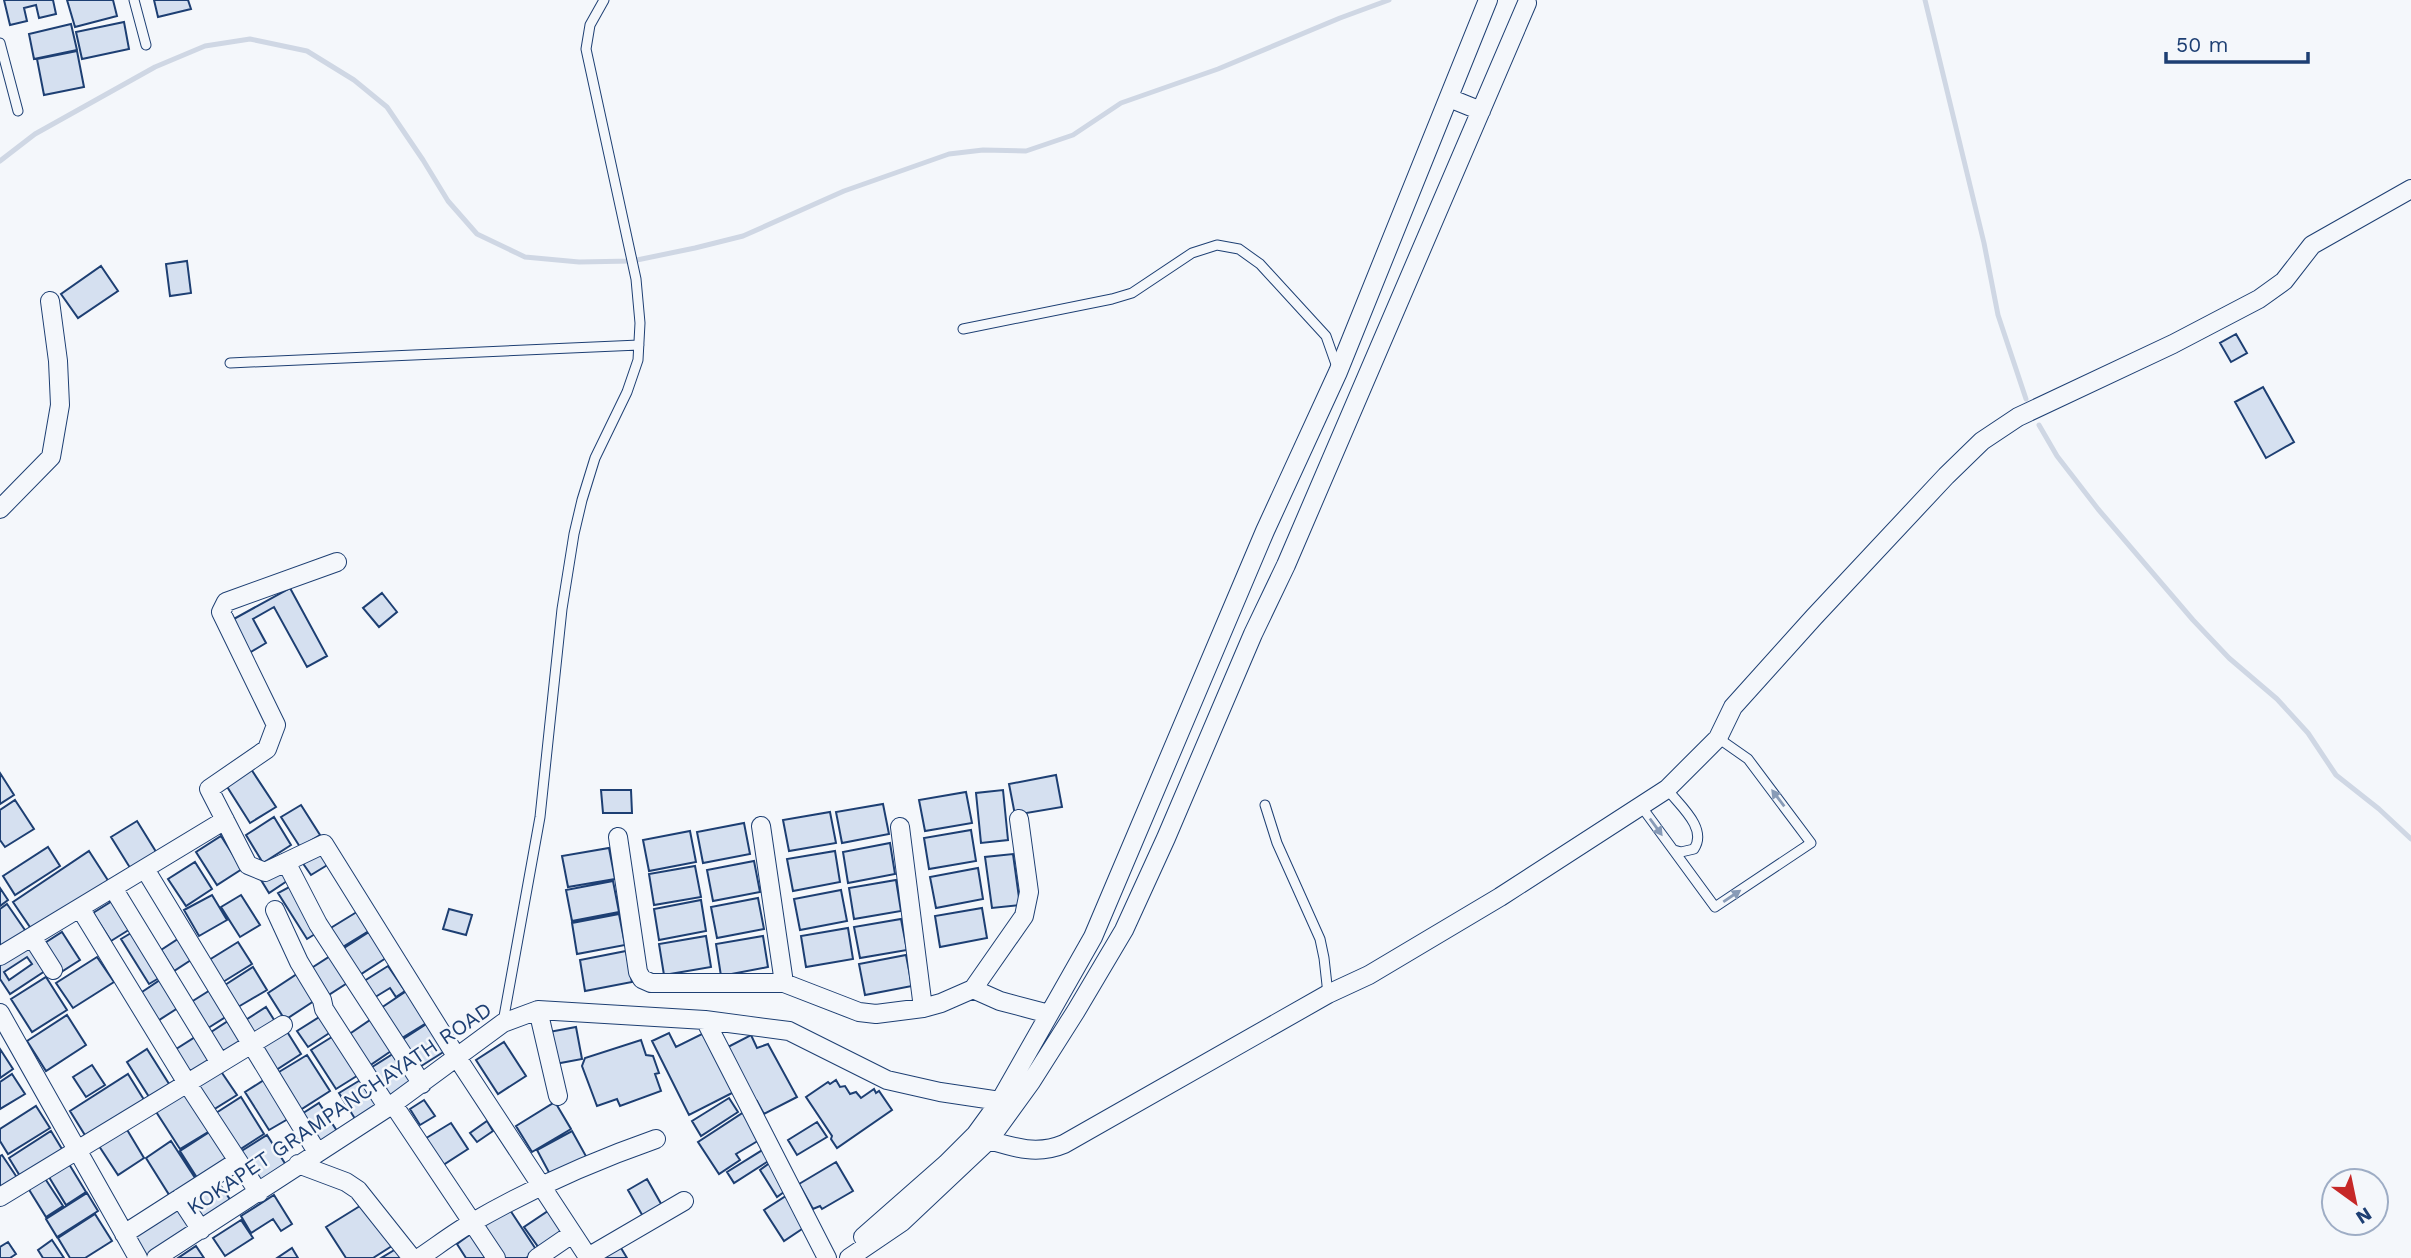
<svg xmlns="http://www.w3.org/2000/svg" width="2411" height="1258" font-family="'Work Sans',sans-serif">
  <rect width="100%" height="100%" fill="#f4f7fb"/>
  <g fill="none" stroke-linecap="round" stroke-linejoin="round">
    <path stroke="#cfd7e4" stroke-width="5" d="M1925,0L1984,243L1998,315L2026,399
      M0,161L35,134L155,67L205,46L250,39L307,51L354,80L387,107L423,160L448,201L477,234L525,257L579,262L632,261L695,248L743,236L844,191L949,154L983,150L1026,151L1073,135L1121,103L1218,69L1340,18L1389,0
      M2039,425L2057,456L2098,509L2193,620L2229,658L2277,699L2308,733L2336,775L2379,809L2411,839"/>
  </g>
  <path fill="#d5e0f0" stroke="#1d3f73" stroke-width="2" fill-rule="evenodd" d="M4,0H53L56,14L39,18L36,5L24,8L27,21L10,25Z
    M67,0H113L117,16L75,27Z
    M154,0H188L191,9L158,17Z
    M124,22L129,49L82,59L76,32Z
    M71,24L77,50L34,59L29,34Z
    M77,51L84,87L44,95L37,59Z
    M187,261L191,293L170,296L166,264Z
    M101,266L118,291L78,318L61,294Z
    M2236,334L2247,353L2231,362L2220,343Z
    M2263,387L2294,442L2266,458L2235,402Z
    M290,588L327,656L307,667L274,607L253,619L266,643L249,653L232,620Z
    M382,593L397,612L379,627L363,608Z
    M251,769L276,807L250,823L226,785Z
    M0,773L14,795L0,804Z
    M1056,775L1062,807L1015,815L1009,784Z
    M601,790H631L632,813H603Z
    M1003,790L1008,840L981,843L976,793Z
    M966,792L972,823L925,831L919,800Z
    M15,800L34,829L5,847L0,840V810Z
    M883,804L889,834L842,843L836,812Z
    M301,805L320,835L300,847L281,817Z
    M830,812L836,843L789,851L783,820Z
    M274,817L291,845L263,863L246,835Z
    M137,821L158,855L132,871L111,837Z
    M744,823L750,854L703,863L697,832Z
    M971,830L976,861L929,869L924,838Z
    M690,831L696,862L649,871L643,840Z
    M221,836L242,869L217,885L196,852Z
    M890,843L895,874L848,883L843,852Z
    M48,847L60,866L15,895L3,876Z
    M609,848L615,879L568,887L562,856Z
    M89,851L109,882L34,933L13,902Z
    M320,851L329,864L311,875L302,862Z
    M835,851L840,882L793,891L787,859Z
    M1013,854L1020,905L992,908L985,857Z
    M754,861L760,892L713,901L707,870Z
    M195,862L212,889L186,906L168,879Z
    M282,866L290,879L269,893L261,880Z
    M695,866L701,897L654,905L649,874Z
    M978,868L983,899L936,908L930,877Z
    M896,880L901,911L854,919L849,888Z
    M613,881L619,912L572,921L566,890Z
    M291,886L320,931L307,939L278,893Z
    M0,888L8,900L0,906Z
    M841,890L847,921L800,930L794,899Z
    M212,895L227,920L199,936L184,910Z
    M241,895L260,925L240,937L221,907Z
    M117,898L135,926L111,941L93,913Z
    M758,898L764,929L717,938L711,907Z
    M701,900L706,931L659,940L654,909Z
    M7,904L27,933L0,951V909Z
    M982,908L987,938L940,947L935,916Z
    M449,909L472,915L466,935L443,929Z
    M360,910L372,929L341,948L329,929Z
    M619,914L625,945L577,954L572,923Z
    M901,919L907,950L860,958L854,927Z
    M848,928L853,959L806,967L801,936Z
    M136,930L164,975L149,984L121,939Z
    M62,932L80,960L58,974L40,946Z
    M369,932L386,958L358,976L341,950Z
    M706,936L711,967L664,975L659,944Z
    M763,936L768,967L721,976L716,944Z
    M181,937L194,958L174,971L161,950Z
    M238,942L252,964L223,982L209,960Z
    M31,944L48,969L10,994L0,979V965ZM27,957L32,964L9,980L4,972Z
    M626,951L632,982L585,991L580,960Z
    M335,953L352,980L327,996L310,969Z
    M906,955L912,986L865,995L859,964Z
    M97,957L114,982L73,1008L56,983Z
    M388,966L405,991L396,997L390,988L372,999L361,983Z
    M253,967L267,990L238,1007L225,985Z
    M300,972L317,999L285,1020L268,993Z
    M46,977L67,1010L32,1032L11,999Z
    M163,978L181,1006L156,1022L139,994Z
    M215,987L232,1013L205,1030L188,1004Z
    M408,990L428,1022L397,1041L378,1010Z
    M266,1007L276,1023L251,1039L241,1023Z
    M324,1014L334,1030L308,1047L297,1031Z
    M67,1015L86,1045L46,1071L27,1041Z
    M373,1018L394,1049L369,1066L348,1035Z
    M228,1021L243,1045L220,1060L205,1036Z
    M428,1023L445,1051L415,1070L397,1043Z
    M576,1027L582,1059L555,1064L549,1032Z
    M286,1030L301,1054L273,1072L258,1048Z
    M706,1032L736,1091L689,1115L652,1041L669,1033L676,1047Z
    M200,1034L216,1059L189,1076L173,1051Z
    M335,1035L360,1074L336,1089L311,1050Z
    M751,1035L757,1048L768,1044L797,1097L764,1114L757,1101L755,1102L726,1048Z
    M641,1040L646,1055L653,1056L659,1073L655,1074L661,1091L620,1106L617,1099L597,1106L582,1066L585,1058Z
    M504,1042L526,1076L498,1094L476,1060Z
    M0,1049L13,1069L0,1078Z
    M147,1049L171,1087L151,1100L127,1062Z
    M396,1052L415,1082L388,1099L369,1069Z
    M307,1055L330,1091L297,1112L274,1075Z
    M92,1065L105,1085L86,1097L73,1077Z
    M218,1067L237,1095L208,1113L190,1084Z
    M12,1074L25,1094L0,1109V1082Z
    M128,1074L146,1103L88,1140L70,1111Z
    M362,1079L380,1108L357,1122L339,1093Z
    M264,1080L288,1119L269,1130L245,1092Z
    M836,1080L840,1087L845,1086L850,1094L856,1092L861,1098L874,1089L876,1093L879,1091L892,1110L837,1148L831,1139L832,1136L806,1097L828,1082L830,1084Z
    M186,1086L213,1129L180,1149L153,1107Z
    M241,1097L264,1134L239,1150L216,1113Z
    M729,1098L738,1112L701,1136L692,1121Z
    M424,1100L435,1116L420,1125L410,1109Z
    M555,1102L571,1129L532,1152L516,1126Z
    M319,1103L337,1131L315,1145L297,1117Z
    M36,1106L50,1128L8,1154L0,1141V1129Z
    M744,1112L761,1139L736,1154L740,1160L719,1174L698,1142Z
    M487,1121L493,1131L477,1142L470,1133Z
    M817,1122L827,1137L797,1155L788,1140Z
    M451,1123L468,1149L440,1167L423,1140Z
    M126,1128L144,1158L118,1175L99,1146Z
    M51,1131L65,1154L23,1181L9,1158Z
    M211,1131L232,1164L201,1184L180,1151Z
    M572,1131L587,1158L552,1178L537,1150Z
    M267,1135L286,1165L259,1182L240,1152Z
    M171,1141L199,1184L173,1201L146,1158Z
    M764,1149L770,1160L734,1183L727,1172Z
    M2,1155L20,1182L0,1195V1156Z
    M771,1162L788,1189L777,1197L760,1170Z
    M836,1162L853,1191L822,1209L820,1206L813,1209L799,1184Z
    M69,1164L86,1192L66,1205L49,1177Z
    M44,1177L63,1206L46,1217L28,1188Z
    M647,1179L664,1209L645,1220L628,1190Z
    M219,1183L233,1204L200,1225L187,1203Z
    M87,1193L98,1211L57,1237L46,1219Z
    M789,1194L808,1225L784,1241L764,1210Z
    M274,1195L292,1224L281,1231L273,1219L251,1233L241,1216Z
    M368,1201L395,1244L373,1258H346L326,1227Z
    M181,1205L195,1227L146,1258L132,1236Z
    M508,1207L537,1251L526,1258H502L481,1225Z
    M551,1209L565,1230L539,1248L524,1227Z
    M95,1214L112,1241L85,1258H70L58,1238Z
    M241,1220L253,1238L225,1256L213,1238Z
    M472,1233L488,1258H466L457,1244Z
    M52,1240L64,1258H43L38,1250Z
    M8,1242L16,1254L10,1258H0V1247Z
    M618,1243L627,1258H595Z
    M196,1246L204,1258H178Z
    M292,1248L298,1258H277Z
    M396,1249L402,1258H381Z"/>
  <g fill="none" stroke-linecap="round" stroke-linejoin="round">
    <g stroke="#1d3f73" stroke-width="11">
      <path id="lane" d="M134,0L146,45
        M0,43L18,111
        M963,329L1112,299L1132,293L1192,253L1217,245L1239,249L1260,264L1326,336L1338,370
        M230,363L639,345
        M1667,789C1679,805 1708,828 1694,849L1681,852L1674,850
        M1265,805L1277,843L1320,939L1324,958L1328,994
        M1641,806L1715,907L1811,843L1748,759L1718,738
        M503,1022L540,817L562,609L574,534L582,500L595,458L627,392L638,360L640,323L636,279L586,49L590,25L604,0"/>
    </g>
    <g stroke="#1d3f73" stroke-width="20">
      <path id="street" d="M1449,98L1481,111
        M0,509L51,457L60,405L58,361L50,301
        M337,562L226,602L221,612L276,725L267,749L209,789L248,865L265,872L324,844L458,1059L588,1257L684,1201
        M761,826L784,983
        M900,827L923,1008
        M618,837L638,972L642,979L651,983H784L859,1012L876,1014L923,1008L941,1003L973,989L1024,916L1029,892L1019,819
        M286,862L318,924L422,1084
        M145,869L317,1152
        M113,888L220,1063
        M80,908L187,1083L259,1193
        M275,910L299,962L322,1000L324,1009L388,1108
        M32,937L53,970
        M0,956L225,820
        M973,989L1000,1001L1049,1014
        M538,1010L558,1096
        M0,1013L138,1258
        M705,1020L827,1258
        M393,1104L496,1258
        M989,1140L1031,1082L1076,1011L1124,930L1166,838L1253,634L1286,565L1527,3
        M298,1164L346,1182L358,1190L412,1258
        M0,1197L283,1025
        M180,1198L201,1230
        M124,1234L238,1161
        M863,1237L946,1164L976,1134L1000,1101L1093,937L1265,531L1338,372L1488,0
        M156,1258L393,1104L503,1023L538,1010L705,1020L789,1031L887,1080L940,1092L1000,1101
        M419,1258C437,1246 455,1232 473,1222C532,1188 593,1161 656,1139
        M537,1258L572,1234
        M849,1258L902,1222L989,1140C1015,1148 1038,1155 1064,1144L1328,994L1369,975L1500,897L1667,789L1718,738L1733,707L1814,617L1946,476L1982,441L2018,417L2173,344L2259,299L2284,281L2312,245L2411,189"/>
    </g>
    <use href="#lane" stroke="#f4f7fb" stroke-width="9"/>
    <use href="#street" stroke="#f4f7fb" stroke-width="18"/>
  </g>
  <defs><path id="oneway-solid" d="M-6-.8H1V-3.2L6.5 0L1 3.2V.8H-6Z" transform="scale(1.75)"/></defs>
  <g fill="#889bb7">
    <use href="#oneway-solid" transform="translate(1778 798) rotate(-127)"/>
    <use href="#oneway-solid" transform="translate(1656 827) rotate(54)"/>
    <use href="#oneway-solid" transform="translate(1732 896) rotate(-34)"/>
  </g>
  <g text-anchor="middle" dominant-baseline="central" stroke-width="5" stroke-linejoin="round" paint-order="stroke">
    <g font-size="21" fill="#1d3f73" stroke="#f4f7fb">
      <text transform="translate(339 1108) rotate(-34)">KOKAPET GRAMPANCHAYATH ROAD</text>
    </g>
  </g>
  <g transform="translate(2355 1202) rotate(147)"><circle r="33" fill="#f4f7fb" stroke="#9eadc5" stroke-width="2"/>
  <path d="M0-5L12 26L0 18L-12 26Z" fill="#c62828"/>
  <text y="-10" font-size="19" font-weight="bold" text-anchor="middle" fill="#1d3f73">N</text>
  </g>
  <path d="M2166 52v10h142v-10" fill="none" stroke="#1d3f73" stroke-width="3.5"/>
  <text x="2176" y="52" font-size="21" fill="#1d3f73" stroke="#f4f7fb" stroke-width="5" paint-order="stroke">50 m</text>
</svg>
